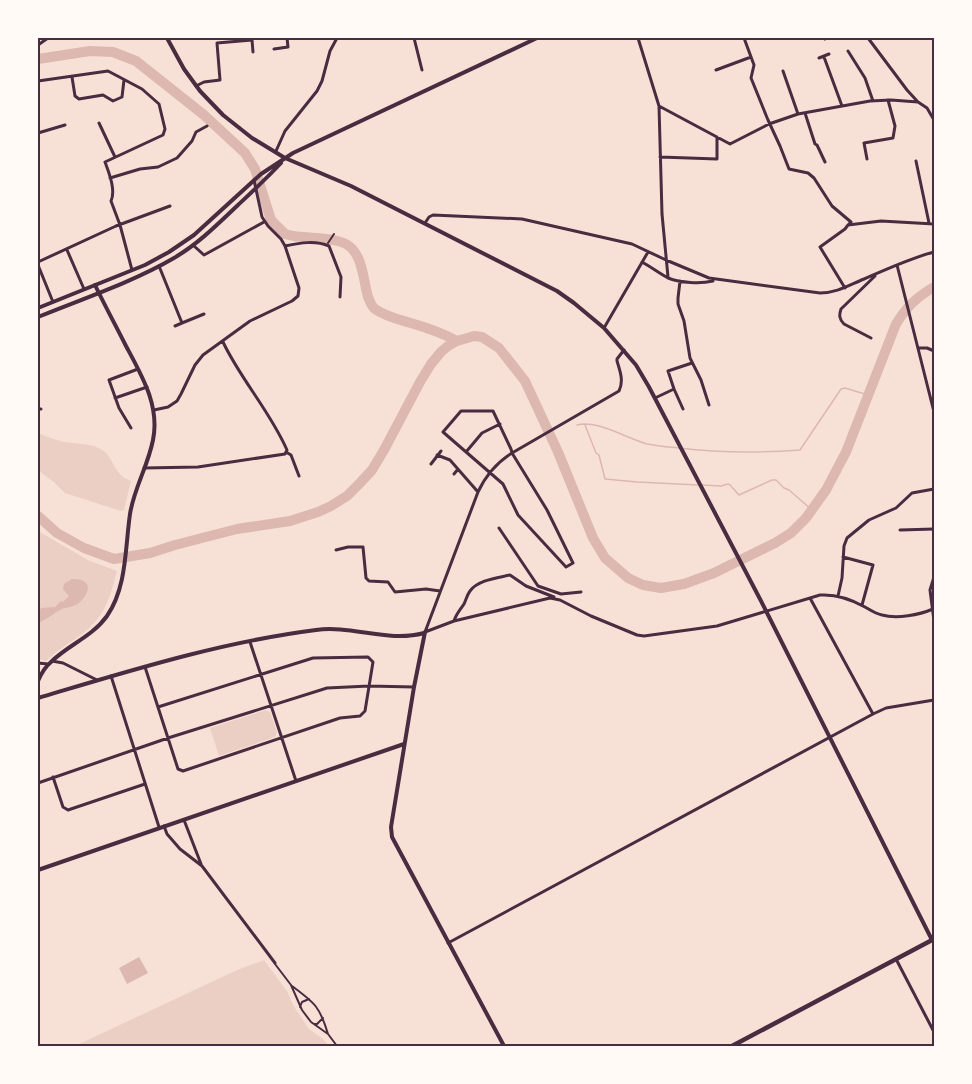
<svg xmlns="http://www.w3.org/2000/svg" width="972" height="1084" font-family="Poppins,sans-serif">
  <rect width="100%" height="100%" fill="#f7e1d7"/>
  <path fill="#ebcfc5" d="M38,433C45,436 53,439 60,441C72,444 93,443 102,450C115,458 112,474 131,481L124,510L121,511L65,493L55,483L38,470Z
    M38,531L88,560L117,571C112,589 108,608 95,622C81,638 61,646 46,661L38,659Z
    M266,710L270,712L277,732L275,737L219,756L210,728Z
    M264,960L287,991L293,1005L309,1029L323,1039L329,1046H75L237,970Z"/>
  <path fill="#dcb8b0" d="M72,579C91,578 92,590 80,602C74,607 68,607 62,609C53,613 47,620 38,623C40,618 39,612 41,608L55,607L61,601L63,602L69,596L63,589L64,584Z
    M139,957L148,973L127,984L119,968Z"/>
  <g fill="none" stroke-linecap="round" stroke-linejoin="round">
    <path stroke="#dcb8b0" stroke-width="1.5" d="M577,425C596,419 628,439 647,444C657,446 669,447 679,448C720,453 759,453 800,450L841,389L845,388L868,395
      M585,425L596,453L599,455L605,479L637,482L698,485
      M702,485L721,486L728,484L730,485L739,495L772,480H776L784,488L789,490L812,510"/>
    <path stroke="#dcb8b0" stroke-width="10" d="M38,59L90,51L113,52L136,61L204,115L245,153L255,169L271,220L285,234C304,240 325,235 344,243C363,251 363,280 368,297C370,301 371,306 375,309C386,317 401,320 414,324C428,328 444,334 457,341
      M38,516L57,533L84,548L114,559L150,553L175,545L237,529L290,521L318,512L331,506L347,496L360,483L372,470L384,450L420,382L431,364L441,352L448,346L457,341L474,336L482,337L499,348L525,381L558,452L593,538L605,558L628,578L643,585L661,588L684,584L714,573L775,543L791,533L806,518L826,490L846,452L896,324C907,306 917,297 934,287"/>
    <path stroke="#4a2c40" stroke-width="2" d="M328,243L334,234
      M275,964L291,985L302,1010L311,1022L328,1034L337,1046
      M292,986C315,1003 320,1007 328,1034
      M300,1007L302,1002L309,999
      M314,1024H317L323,1018"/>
    <path stroke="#4a2c40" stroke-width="3" d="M414,38L422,70
      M638,38L659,106L662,214L668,277
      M744,38L754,65L751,78L768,120L780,146L789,169L808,173L814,178L832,206L851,222L848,225L881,221L934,224
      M868,38L907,90L918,102L927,108L934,120
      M825,39L827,38
      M252,40L253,52
      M38,45L48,38
      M274,49L288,47L287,38
      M848,51L865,78L873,101
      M824,57L842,106
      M819,58L829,54
      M716,70L751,57
      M783,71L798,114
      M72,77L75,96L79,99L103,95L113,101L122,97L124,80
      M38,81L108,71L142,89L159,104L165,129L163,135L105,162C109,173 116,190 111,201L120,225L132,270
      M196,86L204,82L220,80L217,43L252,40V38
      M659,106L730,144L769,124L798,114L870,101L891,100L918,102
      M805,113L815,144L817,145L825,162
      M99,123L115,157
      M38,133L65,125
      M276,151L285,131L317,91L322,81L330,51L337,38
      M660,157L717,159V137
      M867,159L864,143L893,138L895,126L888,100
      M916,161L929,223
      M110,178L140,169L158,167L177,158L192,141L196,132L207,126
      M425,223L429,217L433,215L522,219L632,244L666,260L709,278L820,293C837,293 849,285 864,279C887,269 911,258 934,252
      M193,245L204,255L264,222
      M285,246C300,243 315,240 329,246L341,277L340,297
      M67,250L84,289
      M38,262L116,226L170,206
      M642,262C651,267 659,273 668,278C681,283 700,284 713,281
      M38,265L53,302
      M897,265L934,412
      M159,266L182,323L204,314
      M680,281L678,298V304L684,321L690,358L701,380L709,405
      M845,288L820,247L845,229L848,225
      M175,326L182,323
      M604,328L648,252
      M871,338L844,324C839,319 839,315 841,309L875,276
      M223,342C241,380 270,411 287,450L286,452L291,455L299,476
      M919,348H927L934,351
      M674,389L683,409
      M115,398L147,387
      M655,398L674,389L668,371L692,363
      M38,409H41
      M154,410L168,407L177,401L181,394L195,365L203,355L250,321L292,301L298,296L299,288L285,246L281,239L268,226L262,217L254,180
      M461,411H493L511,449L512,453L547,510L573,563L566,567L518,515L503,484L443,432Z
      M131,428L119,408L109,380L138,369
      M466,452L482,433L500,424
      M437,455L450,460L478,492
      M431,464L441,451
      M144,468L198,467L285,454L286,452
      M454,474L458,469
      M499,528L538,586L561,594L581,592
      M900,530L934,529
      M336,550L348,547H363L366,578L369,581L388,582L395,592L426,589L440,591
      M843,557L873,565L862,605
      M934,577L930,590L934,621
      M838,596L842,578L844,546L847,538L869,520L896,508L912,493L934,489
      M810,598L873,714
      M454,621C456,614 460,610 464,604C466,600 467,595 470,591C478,580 497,578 510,575L526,586L554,597
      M425,632L454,621L550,598L560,600L591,616L637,635L644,636L717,626L820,595C836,594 851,599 865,607C870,610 876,614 882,615C897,619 919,615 933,609
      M425,632L478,492C486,475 496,463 512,453L619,391C624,381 620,371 617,361V359L624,350
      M250,642L296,781
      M52,661L63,663L97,680
      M38,663L48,664
      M145,667L178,769L183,771L340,718L360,716L365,711L373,662L368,657L313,658L158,707
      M111,676L159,827
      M53,777L63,807L68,810L145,784
      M38,783L168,738L327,688L369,686L414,687
      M184,820L201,864
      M164,826L167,834L180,849L202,866L275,963
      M448,943L873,714L886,708L934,700
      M896,959L934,1032"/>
    <path stroke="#4a2c40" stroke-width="4" d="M933,609L934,608
      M425,632L414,687L391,827L392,837L504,1046
      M38,681C41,674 45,667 51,662C68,645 92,637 107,616C127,587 125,548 130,514C134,488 148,466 153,440C160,406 142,376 126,346C116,326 105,306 95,285
      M38,698C129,671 221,642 316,630C352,625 388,643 424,633
      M38,870L404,744"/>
    <path stroke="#4a2c40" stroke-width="4" d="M167,38L184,69L200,91L223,115L252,138L285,158L351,186L557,291L574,303L604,328L636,365L649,387L760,599L932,940
      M38,308L145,265L169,252L194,235L261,174L293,153L537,38
      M38,317C82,299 133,282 174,258C198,244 218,224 238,205C253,191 267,178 281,163"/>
    <path stroke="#4a2c40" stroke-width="4.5" d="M732,1046L934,939"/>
  </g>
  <rect width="972" height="1084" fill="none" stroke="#fffaf5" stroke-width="78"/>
  <rect x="39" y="39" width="894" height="1006" fill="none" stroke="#4a2c40" stroke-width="2"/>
</svg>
